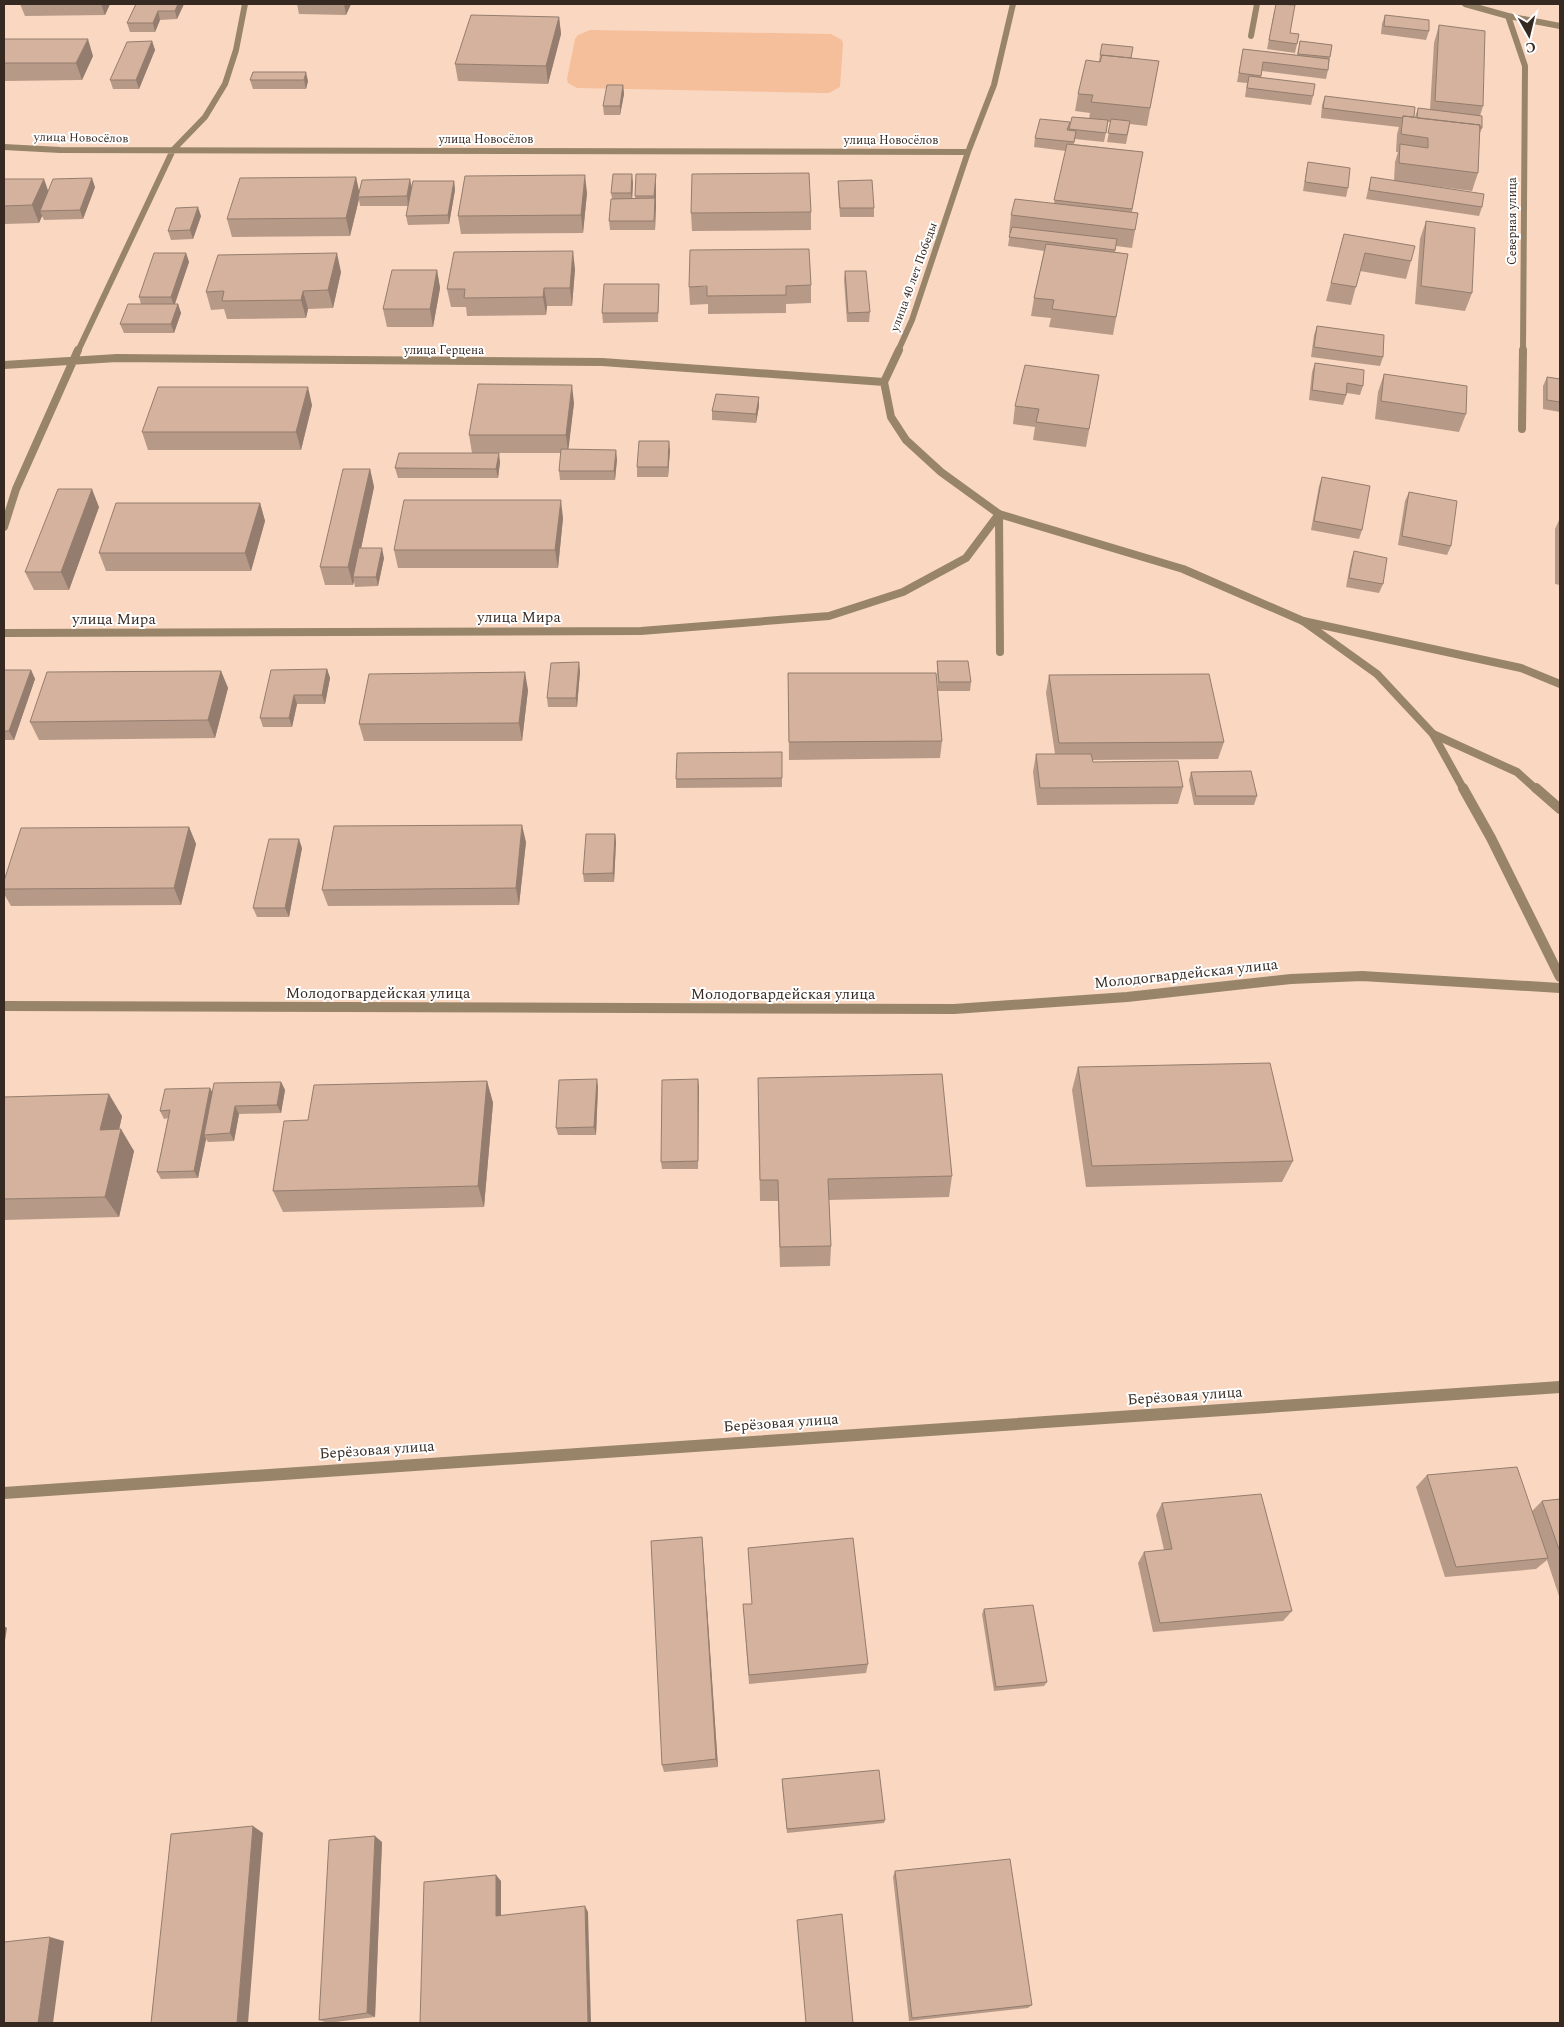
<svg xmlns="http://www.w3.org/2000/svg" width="1564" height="2027" font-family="Spectral,serif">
  <rect width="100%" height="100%" fill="#fad7c1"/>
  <path fill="#f6bf9c" d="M590,30L831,34L842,40L843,44L840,87L829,93H821L577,88L568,83L567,79L575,39L578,35Z"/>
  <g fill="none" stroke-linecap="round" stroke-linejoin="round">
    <path stroke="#978469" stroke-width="6" d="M1465,4L1508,16L1560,26
      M1251,36L1257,4"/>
    <path stroke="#978469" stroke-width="8" d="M999,514L1000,652
      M1303,621L1521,668L1560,684
      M1433,734L1517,772L1537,790"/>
    <path stroke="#978469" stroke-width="10" d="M1536,788L1560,809"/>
    <path stroke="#978469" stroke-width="6" d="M1508,16L1525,66L1523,351
      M4,147L60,150L968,152
      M78,351L173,150L205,117L225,84L236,50L245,4
      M898,351L912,320L968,152L994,85L1013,4"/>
    <path stroke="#978469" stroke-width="8" d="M899,350L884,382L891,417L906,440L941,472L999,514L1183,569L1303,621L1377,674L1433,734L1464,790
      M4,365L117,358L602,362L884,382
      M1522,429L1523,350
      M4,527L16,489L78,350
      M4,633L641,631L829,616L903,592L966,558L999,514"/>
    <path stroke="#978469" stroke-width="10" d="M1463,788L1491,838L1560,977
      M4,1006L954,1009L1127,997L1291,979L1362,976L1560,988"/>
    <path stroke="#978469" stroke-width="12" d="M4,1493L1560,1387"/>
  </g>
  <path fill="#b69987" d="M20,4H110L105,15L25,16Z
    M136,4H184L177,19L160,20L155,32H130L127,23Z
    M297,4H351L346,15L299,14Z
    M1274,12L1290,33L1297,44L1295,53L1267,49Z
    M1385,15L1429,31L1426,40L1381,34L1382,24Z
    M559,17L561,34L548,84L458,81L455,64Z
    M1439,25L1483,106L1480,116L1482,128L1479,135L1478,173L1472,191L1409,183L1482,207L1479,216L1366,199L1371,177L1394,181L1395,162L1398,152H1396L1397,134L1399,127L1321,118L1322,105L1325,96L1414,117H1415L1418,108L1430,110L1434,43Z
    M4,39L93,56L82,80L4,81Z
    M152,41L155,50L139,89H113L110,80Z
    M1300,41L1332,45L1328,70L1326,79L1262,71L1261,77L1313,96L1311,105L1245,97L1247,83L1237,82L1243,49L1297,55Z
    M1100,55L1159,61L1147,126L1130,124L1126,144L1107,142L1111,122H1108L1104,142L1075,139L1074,144L1143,152L1132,212L1138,213L1132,248L1116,246V249L1115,252L1128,254L1113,335L1049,327L1051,318L1031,316L1034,298L1044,251L1008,246L1010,233H1009L1011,215L1054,203L1066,151L1034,147L1035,138L1070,122L1069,131L1072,117L1089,118L1090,113L1075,111L1078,94L1099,61Z
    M253,72L308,81L306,89H253L250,80Z
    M623,85L624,94L620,115H604L603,106Z
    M1308,162L1348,188L1346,197L1303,191L1306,172Z
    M356,177L359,193L412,188L454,181L455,190L449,224L408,225L406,216L408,206H360L359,199L350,236L232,237L227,219Z
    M4,179L48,191L95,187L83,219L44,220L42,216L39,223L4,224Z
    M838,181L874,208V217H840L838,190Z
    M633,183L632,198H635V196L656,183L655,230H610L609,221L612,198L611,193Z
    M587,193L583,233L461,234L458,216Z
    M811,212V230L692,231L691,213Z
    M201,216L193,239L171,240L168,231Z
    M1426,221L1472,293L1465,311L1415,304L1420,239Z
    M1344,234L1411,261L1406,279L1360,271L1351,305L1326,301Z
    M186,253L189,262L175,304H178L181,313L174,333H124L120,324L141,304L139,297Z
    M575,269L572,306H547L546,315L467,316L466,307H451L447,289Z
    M437,270L440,288L433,327H387L383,309Z
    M845,271L870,312L869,322H847L844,280Z
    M341,272L333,308L308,309L306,318L227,319L224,309L211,310L206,292Z
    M659,284V293L658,322L603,323L602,313Z
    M811,285V303L786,304V313L708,314V304L690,305L689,287Z
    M1317,326L1383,357L1380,366L1311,357L1314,335Z
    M1315,363L1363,386L1360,395L1347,393L1343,405L1309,400L1312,372Z
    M1384,374L1466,414L1459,432L1375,419L1378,392Z
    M1099,375L1086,447L1033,440L1035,427L1013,424L1015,406Z
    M1547,377L1560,379V412L1543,409V386Z
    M574,403L568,449L617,459L615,480H560L559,471L561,453H472L469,435Z
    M312,405L301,450H148L142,432Z
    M759,406L756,423L712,420V411Z
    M670,450L668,477H637V467Z
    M500,462L498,478H398L395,468Z
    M370,469L374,487L361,548L384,558L378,586L355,587L354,581L353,585H325L320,567Z
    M1322,477L1362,530L1359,539L1311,530L1319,486Z
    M1409,492L1451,546L1447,555L1398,545L1405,501Z
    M260,503L265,521L251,571H106L99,553Z
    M99,507L69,590H34L25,572Z
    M563,518L558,568H398L394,550Z
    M1560,518V585L1555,584V529Z
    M1354,551L1383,584L1379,593L1346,587L1351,560Z
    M937,661L971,682L970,691H938L937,670Z
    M327,669L330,678L325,704H297L292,727H263L260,718Z
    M4,670H31L35,679L14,740H4Z
    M221,671L228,688L215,738L39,740L30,722Z
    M580,671L577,707H548L547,698Z
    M788,673L942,741L940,758L789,760Z
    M1049,675L1224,742L1218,759L1093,760V762L1183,787L1178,804L1037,805L1033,772L1036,754H1055L1046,693Z
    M528,690L522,741H364L359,724Z
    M782,752V787L676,788V779Z
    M1191,772L1257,796L1254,805H1194L1189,780Z
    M189,827L196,844L181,905L11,906L4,894V881Z
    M615,834L616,842L614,882H584L583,874Z
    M526,842L519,905L328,906L322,890Z
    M302,848L289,917H257L253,908Z
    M1078,1067L1293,1161L1282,1182L1086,1187L1072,1090Z
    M758,1078L952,1176L949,1197L829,1200L831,1246L830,1266L780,1267L778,1201H760Z
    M698,1079V1169H662L661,1162Z
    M487,1081L493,1103L484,1207L283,1212L273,1191L308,1120Z
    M281,1082L285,1090L281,1113L239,1114L234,1141L208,1142L206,1139L198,1178L161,1179L157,1172L168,1118L164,1119L160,1111L210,1088L212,1092Z
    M598,1087L596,1135H558L556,1128Z
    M4,1097L122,1116L119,1130L134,1151L119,1217L4,1220Z
    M1427,1475L1532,1511L1542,1501L1560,1499V1599L1547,1560L1536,1569L1445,1577L1416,1487Z
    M1162,1503L1292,1611L1283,1621L1153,1632L1138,1563L1144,1552L1164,1550L1156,1515Z
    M702,1537L718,1767L664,1772L662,1765Z
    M743,1604H752L868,1664L866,1673L749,1684Z
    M984,1609L1047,1682L1044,1686L994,1691L982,1614Z
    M782,1783L885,1820L884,1823L787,1833Z
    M382,1842L375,2017L328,2023L319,2020Z
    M895,1871L1032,2005L1028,2008L909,2021L893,1877Z"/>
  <path fill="#947d6e" d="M101,4H110L105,15Z
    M178,4H184L177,19L175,11Z
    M344,4H351L346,15Z
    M158,11L160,20L155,32L153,23Z
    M559,17L561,34L548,84L546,66Z
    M88,39L93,56L82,80L76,63Z
    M152,41L155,50L139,89L136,80Z
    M306,72L308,81L306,89L304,80Z
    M623,85L624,94L620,115V106Z
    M632,174L633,183L632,202L631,193Z
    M656,174V207L655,230L654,196Z
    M585,175L587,193L583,233L581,215Z
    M356,177L360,195L358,197L359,199L350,236L346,218Z
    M92,178L95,187L83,219L80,210Z
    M44,179L50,196L40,211L42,216L39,223L32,205Z
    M410,179L412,188L408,206L407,196Z
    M454,181L455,190L449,224L448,215Z
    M198,207L201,216L193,239L190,230Z
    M573,251L575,269L572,306L570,288Z
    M186,253L189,262L174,306L171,297Z
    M337,253L341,272L333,308L328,290Z
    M437,270L440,288L433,327L430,309Z
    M544,288L547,306L546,315L543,297Z
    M303,291L308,309L306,318L301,300Z
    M178,304L181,313L174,333L171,324Z
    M572,385L574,403L568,453L566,435Z
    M308,387L312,405L301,450L296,432Z
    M759,397V406L756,423V414Z
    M669,441L670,450L668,477V467Z
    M616,450L617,459L615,480L614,471Z
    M499,453L500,462L498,478L496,469Z
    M370,469L374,487L355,577H353L354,581L353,585L348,567Z
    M92,489L99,507L69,590L61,572Z
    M561,500L563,518L558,568L555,550Z
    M260,503L265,521L251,571L245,553Z
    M382,548L384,558L378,586L376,577Z
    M579,662L580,671L577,707L576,698Z
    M327,669L330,678L325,704L322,695Z
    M31,670L35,679L14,740L9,731Z
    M221,671L228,688L215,738L208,720Z
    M525,672L528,690L522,741L519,723Z
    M294,695L297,704L292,727L289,718Z
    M522,825L526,842L519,905L516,888Z
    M189,827L196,844L181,905L174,888Z
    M615,834L616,842L614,882L613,873Z
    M299,839L302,848L289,917L285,908Z
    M597,1079L598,1087L596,1135L594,1127Z
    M698,1079L699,1087L698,1169Z
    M487,1081L493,1103L484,1207L478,1186Z
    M281,1082L285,1090L281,1113L277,1105Z
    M210,1088L214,1096L204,1135L206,1139L198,1178L194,1171Z
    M109,1094L122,1116L114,1152L100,1130Z
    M235,1106L239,1114L234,1141L230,1133Z
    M121,1129L134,1151L119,1217L105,1197Z
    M702,1537L703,1547L718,1767L716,1759Z
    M4,1626L7,1628L4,1647Z
    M253,1826L263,1833L248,2023H237Z
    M375,1836L382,1842L375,2017L367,2013Z
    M496,1875L501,1881V1921L496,1916Z
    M585,1906L588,1912L591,2023H588Z
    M50,1937L64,1941L53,2023H38Z"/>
  <path fill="#d4b29d" stroke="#947d6e" d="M136,4H178L175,11H158L153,23H127Z
    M1276,4L1295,5L1290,33L1299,34L1297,44L1269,40Z
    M471,15L559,17L546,66L455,64Z
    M1385,15L1429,20V31L1384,26Z
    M1439,25L1485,31L1483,106L1435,101Z
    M4,39H88L76,63H4Z
    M152,41L136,80H110L127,42Z
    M1300,41L1332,45L1330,57L1298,54Z
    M1102,44L1133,47L1131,58L1100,55Z
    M1243,49L1329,59L1328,70L1263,62L1261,76L1239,73Z
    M1102,55L1159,61L1150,108L1091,102L1093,95L1078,94L1086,60L1100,62Z
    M253,72H306L304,80H250Z
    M1249,76L1315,84L1313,96L1247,88Z
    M607,85H623L620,106H603Z
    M1325,96L1415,107L1414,117L1403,116L1402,118L1323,108Z
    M1418,108L1482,116V128H1480V125L1417,118Z
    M1403,116L1480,125L1478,173L1399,163L1400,144L1428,148V138L1401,134Z
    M1072,117L1108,120L1106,133L1069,129Z
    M1040,119L1070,122L1067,130L1076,131L1074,142L1035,138Z
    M1111,119L1130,121L1127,135L1108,133Z
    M1067,144L1143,152L1132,209L1054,200Z
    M1308,162L1350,168L1348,188L1305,182Z
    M809,173L811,212L691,213L692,174Z
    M613,174H632L631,193H611Z
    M636,174H656L654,196H635Z
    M585,175L581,215L458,216L465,176Z
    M356,177L346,218L227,219L240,178Z
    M1371,177L1484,194L1482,207L1369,190Z
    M92,178L80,210L40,211L53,179Z
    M4,179H44L32,205L4,206Z
    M410,179L407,196L358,197L362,180Z
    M872,180L874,208H840L838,181Z
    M413,181H454L448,215L406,216Z
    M655,198L654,221H609L611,199Z
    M1015,199L1138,213L1135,230L1011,215Z
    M198,207L190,230L168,231L176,208Z
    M1426,221L1475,228L1472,293L1421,286Z
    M1012,227L1117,239L1115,250L1009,237Z
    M1344,234L1415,246L1411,261L1365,253L1356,287L1331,283Z
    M1046,244L1128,254L1116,317L1052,309L1054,300L1034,298Z
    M809,249L811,285L786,286V295L707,296V286L689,287L690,250Z
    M573,251L570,288H544L543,297L464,298L465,289H447L454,252Z
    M154,253H186L171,297H139Z
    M337,253L328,290L303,291L301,300L222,301L224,291L206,292L218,255Z
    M392,270H437L430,309H383Z
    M845,271H866L870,312L848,313Z
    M604,284H659L658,313H602Z
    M128,304H178L171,324H120Z
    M1317,326L1384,335L1383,357L1314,347Z
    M1315,363L1364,370L1363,386L1347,383L1346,395L1312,390Z
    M1025,365L1099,375L1089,429L1036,422L1039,409L1015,406Z
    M1384,374L1467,386L1466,414L1381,401Z
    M1547,377L1560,379V402L1547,400Z
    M478,384L572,385L566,435H469Z
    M158,387H308L296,432H142Z
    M716,394L759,397L756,414L712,411Z
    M639,441H669L668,467H637Z
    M561,449L616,450L614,471H559Z
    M399,453H499L496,469L395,468Z
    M343,469H370L348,567H320Z
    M1322,477L1370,486L1362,530L1314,521Z
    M58,489H92L61,572H25Z
    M1409,492L1457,501L1451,546L1402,536Z
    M404,500H561L555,550H394Z
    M116,503H260L245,553H99Z
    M359,548H382L376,577H353Z
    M1354,551L1387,558L1383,584L1349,578Z
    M937,661H968L971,682H939Z
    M579,662L576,698H547L551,663Z
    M327,669L322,695H294L289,718H260L271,670Z
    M4,670H31L9,731H4Z
    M221,671L208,720L30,722L47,672Z
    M525,672L519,723L359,724L369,674Z
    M788,673H936L942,741L789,742Z
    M1209,674L1224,742L1059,743L1049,675Z
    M782,752V778L676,779L677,753Z
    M1036,754H1091L1093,762L1178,761L1183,787L1040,788Z
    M1251,771L1257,796H1196L1191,772Z
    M522,825L516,888L322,890L334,826Z
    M189,827L174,888L4,889V881L21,828Z
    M586,834H615L613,873L583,874Z
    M269,839H299L285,908H253Z
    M1270,1063L1293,1161L1092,1166L1078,1067Z
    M942,1074L952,1176L828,1179L831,1246L780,1247L778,1180H760L758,1078Z
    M597,1079L594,1127L556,1128L559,1080Z
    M698,1079V1161L661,1162L662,1080Z
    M487,1081L478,1186L273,1191L284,1121L308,1120L314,1085Z
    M281,1082L277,1105L235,1106L230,1133L204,1135L214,1083Z
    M210,1088L194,1171L157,1172L170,1110L160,1111L165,1089Z
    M109,1094L100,1130L121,1129L105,1197L4,1199V1097Z
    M1517,1467L1548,1558L1456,1567L1427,1475Z
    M1261,1494L1292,1611L1160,1623L1144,1552L1172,1549L1162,1503Z
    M1560,1499V1552L1542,1501Z
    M702,1537L716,1759L662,1765L651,1541Z
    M853,1538L868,1664L749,1675L743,1604H752L748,1548Z
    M1033,1605L1047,1682L996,1687L984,1609Z
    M879,1770L885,1820L787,1829L782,1779Z
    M253,1826L237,2023H151L171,1834Z
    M375,1836L367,2013L319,2020L329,1840Z
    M1010,1859L1032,2005L912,2018L895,1871Z
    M496,1875V1916L585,1906L588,2023H420L424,1882Z
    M842,1914L853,2023H806L797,1920Z
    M50,1937L38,2023H4V1942Z"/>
  <g text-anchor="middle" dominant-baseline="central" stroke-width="4" stroke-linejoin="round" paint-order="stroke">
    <g font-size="12" fill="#362921" stroke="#fff">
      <text transform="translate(81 138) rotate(1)">улица Новосёлов</text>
      <text x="486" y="139">улица Новосёлов</text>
      <text x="891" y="140">улица Новосёлов</text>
      <text transform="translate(1512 221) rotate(-90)">Северная улица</text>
      <text transform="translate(914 277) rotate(-70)">улица 40 лет Победы</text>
      <text x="444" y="350">улица Герцена</text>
    </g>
    <g font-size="15" fill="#362921" stroke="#fff">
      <text x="519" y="617">улица Мира</text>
      <text x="114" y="619">улица Мира</text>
      <text transform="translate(1186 974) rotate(-6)">Молодогвардейская улица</text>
      <text x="378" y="993">Молодогвардейская улица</text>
      <text x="783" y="994">Молодогвардейская улица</text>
      <text transform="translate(1185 1396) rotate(-4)">Берёзовая улица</text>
      <text transform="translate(781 1423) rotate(-4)">Берёзовая улица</text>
      <text transform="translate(377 1450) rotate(-4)">Берёзовая улица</text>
    </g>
  </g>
  <rect width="1564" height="2027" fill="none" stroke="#362921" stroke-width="10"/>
  <g transform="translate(1529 35) rotate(172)" stroke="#ffffff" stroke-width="4" paint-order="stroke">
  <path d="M0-4L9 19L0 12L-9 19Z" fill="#362921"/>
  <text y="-8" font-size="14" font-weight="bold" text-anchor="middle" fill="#362921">С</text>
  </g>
</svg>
